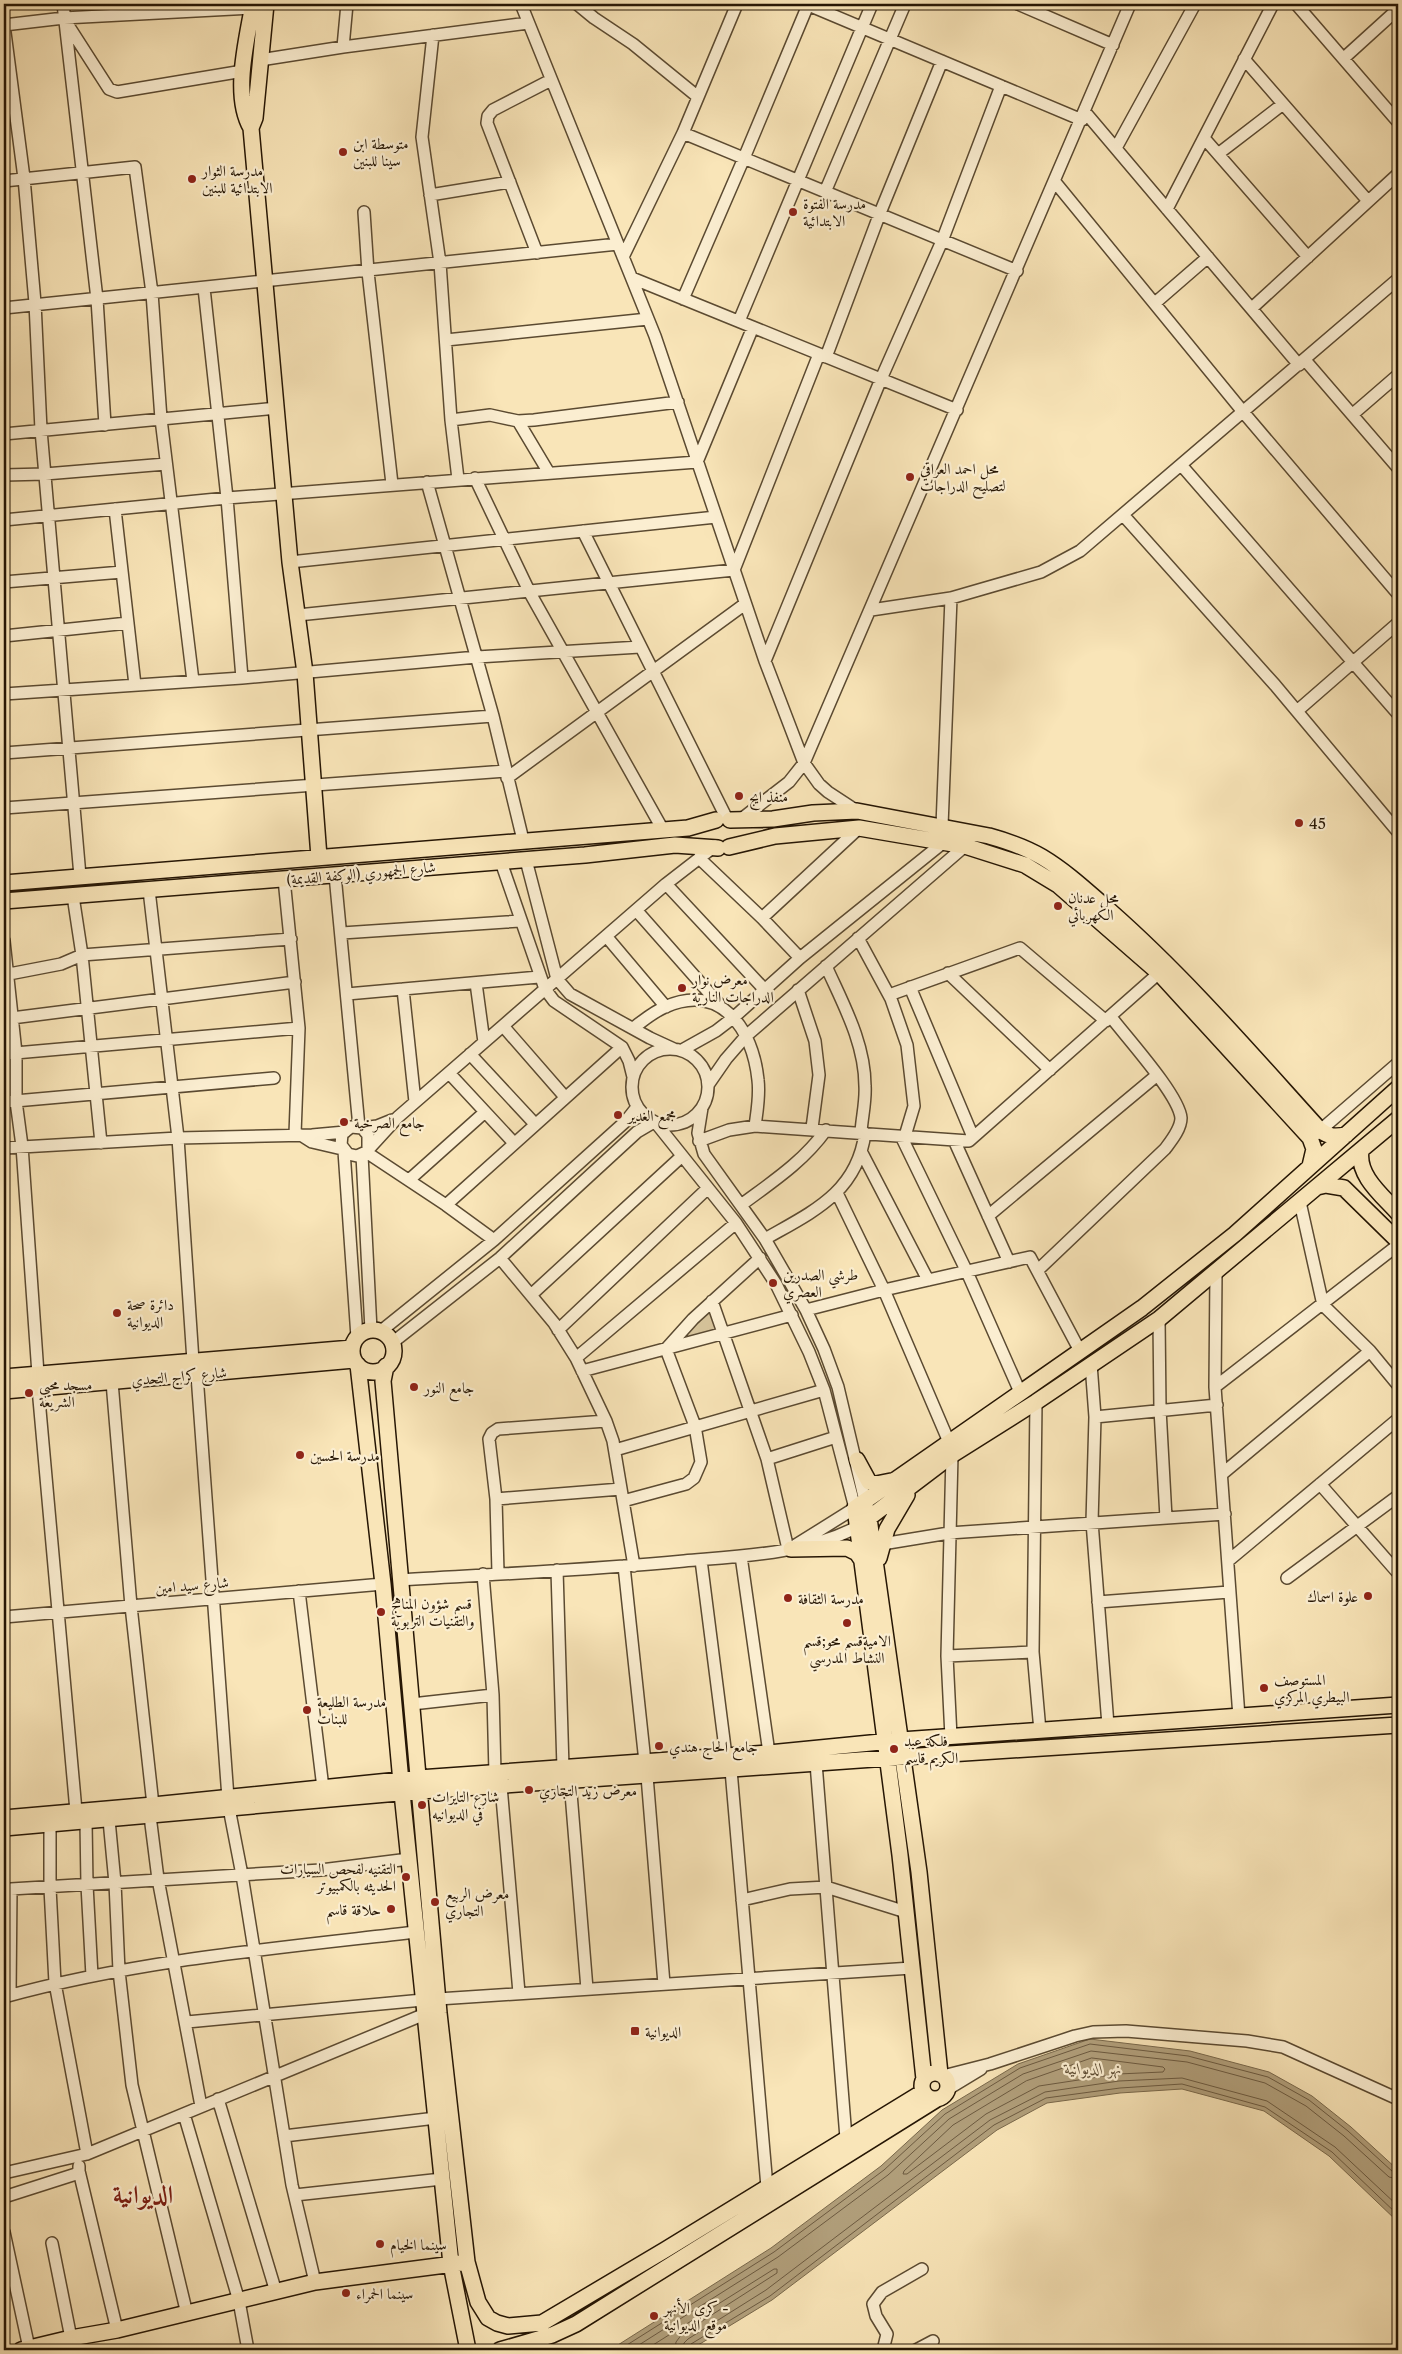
<svg xmlns="http://www.w3.org/2000/svg" width="1402" height="2354" font-family="'Libre Caslon Text',Amiri,serif">
  <rect width="100%" height="100%" fill="#f9e5b8"/>
  <filter id="stains"><feTurbulence type="fractalNoise" baseFrequency=".004" numOctaves="4"/><feColorMatrix values="0 0 0 0 .2 0 0 0 0 .09 0 0 0 0 .02 0 0 0 .5 -.17"/></filter>
  <radialGradient id="worn" r=".72"><stop offset=".6" stop-color="#630" stop-opacity="0"/><stop offset="1" stop-color="#630" stop-opacity=".3"/></radialGradient>
  <path fill="#d5c299" stroke="#7e6c4e" d="M711,1309L718,1332L676,1344Z"/>
  <path fill="#b19f7b" stroke="#79684b" d="M1090,2039L1190,2051L1269,2072L1312,2096L1351,2127L1398,2170V2222L1329,2156L1264,2111L1182,2089L1120,2093L1047,2103L997,2130L772,2300L690,2350H610L771,2248L881,2166L942,2110L1018,2064Z"/>
  <g fill="none" stroke-linecap="round" stroke-linejoin="round">
    <path stroke="#6c5a40" stroke-width="1" d="M1092,2058L1163,2067L1165,2069L1163,2072L1118,2074L1039,2086L986,2114L907,2174H903L904,2171L953,2125L1026,2081Z
      M619,2350L774,2252L884,2170L945,2114L1020,2068L1090,2044L1188,2056L1268,2077L1309,2100L1348,2131L1393,2172L1398,2173
      M631,2350L778,2257L888,2175L949,2119L1023,2074L1091,2051L1187,2062L1265,2083L1306,2106L1344,2136L1389,2177L1398,2179
      M645,2350L774,2269H777V2273L682,2334L676,2342L675,2350
      M682,2350L684,2343L688,2339L766,2290L990,2120L1045,2092L1119,2081L1182,2078L1267,2101L1335,2147L1398,2206
      M689,2350L691,2344L770,2296L994,2125L1046,2098L1120,2088L1182,2084L1265,2107L1332,2152L1398,2215"/>
    <g stroke="#5b4a31" stroke-width="14">
      <path id="minor" d="M63,4L97,299L105,425
        M521,4L655,336L765,661L804,763L819,784L828,792L857,811
        M577,4L594,18L633,44L698,97
        M806,4L1082,120
        M1018,4L1113,45
        M1296,4L1398,122
        M66,22L109,89L117,92L243,71
        M4,25L24,178L35,303L41,430L80,876
        M4,25L64,18L252,8
        M433,35L422,137L440,263L451,420L458,479
        M343,47L347,4
        M1344,58L1398,9
        M1244,59L1368,201
        M260,60L343,47L528,23
        M1085,112L1299,365
        M683,133L1017,271
        M1204,138L1308,257
        M1116,148L1195,4
        M1218,154L1283,104
        M4,181L135,167L152,293L161,419L193,681
        M1055,182L1244,413L1398,594
        M825,192L905,4
        M430,195L510,182
        M1167,209L1273,4
        M364,212L368,272L392,484
        M537,253L487,123L488,116L493,110L551,80
        M623,257L683,133L737,4
        M632,278L957,410
        M204,288L227,498L242,678
        M683,299L744,158L808,5
        M1155,303L1208,257
        M4,308L618,244
        M1252,308L1398,174
        M739,321L872,4
        M446,340L648,319
        M826,357L880,213L942,61
        M1305,360L1398,468
        M1353,414L1398,375
        M451,420L490,415L518,421L534,420L678,402
        M518,421L549,473
        M4,434L277,408
        M1182,466L1398,714
        M4,475L45,474L166,464
        M475,478L530,593L663,830
        M427,482L493,716L523,840
        M115,509L135,685
        M1124,516L1275,685L1398,832
        M4,520L227,498L697,462L753,327
        M583,531L727,819
        M290,562L716,517
        M4,582L122,572
        M871,610L951,598L1041,572L1080,551L1398,279
        M298,615L734,570L819,354
        M4,636L128,623
        M765,661L881,379L942,241L1001,86
        M4,694L242,678L477,657L640,647
        M1297,711L1398,623
        M4,753L493,716
        M507,778L745,604
        M4,808L506,771
        M740,820L789,782L804,763L1130,4
        M942,826L951,598
        M699,858L762,918L800,958
        M526,860L557,979L570,994L650,1038L674,1049
        M501,862L545,989L554,1001L622,1047L629,1061L633,1077
        M335,875L359,1127
        M284,879L299,1028L295,1134
        M666,884L764,989
        M149,890L178,1138L193,1361
        M73,896L82,955L101,1143
        M636,910L719,1004
        M762,918L859,828
        M342,933L520,921
        M606,936L666,1007
        M858,938L891,999L907,1045L914,1106L905,1136
        M4,941L16,1053V1101L22,1146L38,1374
        M826,966C843,1004 865,1043 865,1086C866,1101 862,1117 861,1132
        M948,973L1050,1070
        M4,975L61,964L82,955L291,939
        M476,983L484,1042
        M910,987L973,1137
        M403,989L415,1102
        M798,990L815,1041L819,1075L812,1128
        M347,994L539,977
        M889,995L1020,948L1106,1021
        M4,1019L295,982
        M503,1026L565,1097
        M633,1028C643,1021 653,1012 665,1007C721,982 753,1029 758,1080C760,1096 757,1111 755,1126
        M632 1087a38 38 0 1 1 76 0a38 38 0 1 1-76 0Z
        M682,1050L716,1031L733,1018L800,958L944,842
        M4,1054L299,1028
        M470,1054L535,1124
        M449,1073L514,1143
        M708,1085L726,1059L746,1036L965,846
        M4,1102L274,1078
        M702,1108L698,1133L704,1154L765,1239L806,1310L824,1349L838,1387L865,1501
        M656,1123L736,1223L776,1284L809,1352L824,1390L855,1508L791,1548
        M362,1128L377,1126L392,1120
        M1316,1134L1398,1063
        M301,1135L312,1142L342,1149
        M901,1136L967,1272L1020,1392
        M954,1140L1009,1262
        M699,1141L729,1130L755,1126L969,1141L1159,973
        M4,1148L178,1138L312,1135L345,1132
        M368,1149V1135L362,1128L351,1127L342,1134L341,1145L348,1154L357,1156L366,1152L398,1117L666,884L715,846
        M344,1151L357,1337
        M366,1152L446,1205L494,1240
        M862,1153L928,1280
        M362,1155L371,1330
        M409,1180L485,1112
        M837,1193L884,1290L949,1442
        M1300,1202L1323,1305L1370,1351L1398,1385
        M446,1205L622,1047
        M741,1205C772,1182 803,1162 826,1130
        M988,1216L1156,1076
        M765,1239C812,1212 857,1193 865,1133
        M500,1258L554,1323L576,1358L606,1421L613,1441L634,1566
        M1038,1270L1165,1149C1171,1141 1181,1129 1181,1118C1179,1095 1127,1038 1111,1017
        M1216,1272L1215,1387L1239,1717
        M531,1295L682,1156
        M712,1301L767,1459L788,1549
        M806,1310L884,1290L1030,1257L1080,1351
        M1159,1319L1160,1409L1166,1518
        M558,1330L708,1188
        M381,1331L494,1240L626,1121L637,1107
        M392,1343L500,1258L637,1132L654,1122
        M576,1358L736,1223
        M1091,1364L1095,1417L1092,1522L1108,1725
        M582,1371L792,1315
        M197,1375L228,1798
        M112,1382L131,1606L153,1805
        M1215,1387L1398,1245
        M38,1388L76,1811
        M1036,1402L1033,1652L1040,1731
        M1095,1417L1217,1405
        M615,1450L824,1390
        M767,1459L836,1437
        M1222,1474L1370,1351
        M1320,1484L1398,1573
        M496,1499L621,1489
        M623,1501L686,1484L694,1478L701,1462L695,1426L666,1349L693,1319L760,1258
        M876,1545L949,1533L1225,1514
        M741,1556L769,1753
        M701,1560L726,1756
        M1228,1561L1398,1419
        M624,1566L645,1762
        M557,1570L563,1768
        M498,1573L496,1499L489,1439L492,1433L498,1429L606,1421
        M483,1574L493,1695L495,1773
        M1287,1578L1398,1496
        M400,1580C495,1574 590,1570 684,1561C742,1556 805,1554 857,1527
        M299,1591L323,1788
        M1098,1602L1229,1592
        M4,1617L383,1584
        M947,1656L1033,1652
        M412,1704L493,1695
        M951,1737L947,1656L952,1455
        M816,1763L846,2138
        M731,1770L767,2187
        M647,1776L664,1984
        M570,1781L587,1989
        M501,1786L519,1993
        M229,1808L242,1875L292,2185L315,2282
        M150,1816L158,1879L201,2106
        M109,1820L115,1883L119,1971L132,2085L187,2314
        M86,1822L87,1885L92,1976
        M50,1825V1888L55,1983L87,2154
        M742,1900L790,1889L826,1887L906,1912
        M10,1995L11,1889L321,1870L409,1859
        M4,1997C138,1960 278,1948 416,1932
        M438,1999L912,1968
        M187,2022L423,2000
        M943,2076L990,2064L1075,2036L1093,2032L1126,2031L1247,2041L1283,2047L1398,2099
        M948,2089L981,2069
        M218,2099L276,2292
        M184,2114L239,2301L248,2350
        M284,2136L436,2118
        M79,2171L117,2330
        M4,2173L87,2154L425,2014
        M295,2195L442,2179
        M4,2197L76,2174L79,2171V2166
        M4,2232L29,2348
        M52,2243L71,2338
        M883,2350L887,2334L876,2316L873,2304L882,2292L922,2269
        M916,2350L933,2341"/>
    </g>
    <g stroke="#261604" stroke-width="18">
      <path id="major" d="M266,4L255,118L251,128L290,562L305,673L319,857
        M251,128C232,95 247,40 253,4
        M730,820L773,819L813,813L857,811L989,836C1007,841 1025,847 1042,857C1067,872 1088,892 1110,911C1186,978 1252,1055 1320,1130C1329,1137 1335,1137 1346,1135
        M729,847L775,836L859,828L965,846L1025,865L1058,885L1159,973L1310,1138L1314,1149L1310,1166
        M4,883L688,828L716,820
        M4,901L585,855L675,845L718,848
        M1361,1151C1357,1176 1383,1196 1398,1213
        M1317,1187L1326,1185L1344,1188L1398,1241
        M352 1351a21 21 0 1 1 42 0a21 21 0 1 1-42 0Z
        M358,1365L383,1584L402,1793L451,2264L468,2350
        M386,1366L383,1381L439,2013L467,2262L478,2302L488,2318L497,2323L508,2326L542,2323L665,2250L923,2092
        M4,1377L352,1348
        M4,1391L354,1360
        M857,1460L869,1482L876,1484L891,1481
        M868,1511L919,1872L940,2074
        M857,1527L952,1455L1036,1402L1159,1319L1398,1119
        M791,1549L847,1548L857,1553L863,1562
        M879,1558L887,1529L907,1495
        M4,1818L153,1805L419,1778L769,1753L901,1740L1398,1705
        M4,1828L421,1791L888,1758L1398,1725
        M922 2086a13 13 0 1 1 26 0a13 13 0 1 1-26 0Z
        M924,2079L900,1855L855,1508L1142,1308L1235,1234L1398,1088
        M21,2350L71,2338L117,2330L315,2282L461,2263
        M500,2350L552,2335L576,2324L937,2099"/>
    </g>
    <use href="#minor" stroke="#fbeed1" stroke-width="11"/>
    <use href="#major" stroke="#f9e5b8" stroke-width="15"/>
  </g>
  <g fill="#8f2418" stroke="#fbeed1" stroke-width="2">
    <circle cx="343" cy="152" r="5"/>
    <circle cx="192" cy="179" r="5"/>
    <circle cx="793" cy="212" r="5"/>
    <circle cx="910" cy="477" r="5"/>
    <circle cx="739" cy="796" r="5"/>
    <circle cx="1299" cy="823" r="5"/>
    <circle cx="1058" cy="906" r="5"/>
    <circle cx="682" cy="988" r="5"/>
    <circle cx="618" cy="1115" r="5"/>
    <circle cx="344" cy="1122" r="5"/>
    <circle cx="773" cy="1283" r="5"/>
    <circle cx="117" cy="1313" r="5"/>
    <circle cx="414" cy="1387" r="5"/>
    <circle cx="29" cy="1393" r="5"/>
    <circle cx="300" cy="1455" r="5"/>
    <circle cx="1368" cy="1596" r="5"/>
    <circle cx="788" cy="1598" r="5"/>
    <circle cx="381" cy="1612" r="5"/>
    <circle cx="847" cy="1623" r="5"/>
    <circle cx="1264" cy="1688" r="5"/>
    <circle cx="307" cy="1710" r="5"/>
    <circle cx="659" cy="1746" r="5"/>
    <circle cx="894" cy="1749" r="5"/>
    <circle cx="529" cy="1790" r="5"/>
    <circle cx="422" cy="1805" r="5"/>
    <circle cx="406" cy="1877" r="5"/>
    <circle cx="435" cy="1902" r="5"/>
    <circle cx="391" cy="1909" r="5"/>
    <rect x="630" y="2026" width="10" height="10" rx="2.5"/>
    <circle cx="380" cy="2244" r="5"/>
    <circle cx="346" cy="2293" r="5"/>
    <circle cx="654" cy="2316" r="5"/>
  </g>
  <g text-anchor="middle" dominant-baseline="central" stroke-width="4.5" stroke-linejoin="round" paint-order="stroke">
    <g font-size="15" fill="#261604" stroke="#fbeed1" text-anchor="start">
      <text x="353" y="143">متوسطة ابن<tspan x="353" dy="17">سينا للبنين</tspan></text>
      <text x="202" y="170">مدرسة الثوار<tspan x="202" dy="17">الابتدائية للبنين</tspan></text>
      <text x="803" y="203">مدرسة الفتوة<tspan x="803" dy="17">الابتدائية</tspan></text>
      <text x="920" y="468">محل احمد العراقي<tspan x="920" dy="17">لتصليح الدراجات</tspan></text>
      <text x="749" y="796">منفذ ايج</text>
      <text x="1309" y="823">45</text>
      <text x="1068" y="897">محل عدنان<tspan x="1068" dy="17">الكهربائي</tspan></text>
      <text x="692" y="979">معرض نوار<tspan x="692" dy="17">الدراجات النارية</tspan></text>
      <text x="628" y="1115">مجمع الغدير</text>
      <text x="354" y="1122">جامع الصرخية</text>
      <text x="783" y="1274">طرشي الصدرين<tspan x="783" dy="17">العصري</tspan></text>
      <text x="127" y="1304">دائرة صحة<tspan x="127" dy="17">الديوانية</tspan></text>
      <text x="39" y="1384">مسجد محيي<tspan x="39" dy="17">الشريعة</tspan></text>
      <text x="424" y="1387">جامع النور</text>
      <text x="310" y="1455">مدرسة الحسين</text>
      <text x="1358" y="1596" text-anchor="end">علوة اسماك</text>
      <text x="798" y="1598">مدرسة الثقافة</text>
      <text x="391" y="1603">قسم شؤون المناهج<tspan x="391" dy="17">والتقنيات التربوية</tspan></text>
      <text x="847" y="1640" text-anchor="middle">الاميةقسم محو;قسم<tspan x="847" dy="17">النشاط المدرسي</tspan></text>
      <text x="1274" y="1679">المستوصف<tspan x="1274" dy="17">البيطري المركزي</tspan></text>
      <text x="317" y="1701">مدرسة الطليعة<tspan x="317" dy="17">للبنات</tspan></text>
      <text x="904" y="1740">فلكة عبد<tspan x="904" dy="17">الكريم قاسم</tspan></text>
      <text x="669" y="1746">جامع الحاج هندي</text>
      <text x="539" y="1790">معرض زيد التجاري</text>
      <text x="432" y="1796">شارع التايرات<tspan x="432" dy="17">في الديوانيه</tspan></text>
      <text x="396" y="1868" text-anchor="end">التقنيه لفحص السيارات<tspan x="396" dy="17">الحديثه بالكمبيوتر</tspan></text>
      <text x="445" y="1893">معرض الربيع<tspan x="445" dy="17">التجاري</tspan></text>
      <text x="381" y="1909" text-anchor="end">حلاقة قاسم</text>
      <text x="645" y="2031">الديوانية</text>
      <text x="390" y="2244">سينما الخيام</text>
      <text x="356" y="2293">سينما الحمراء</text>
      <text x="664" y="2307">كري الأنهر -<tspan x="664" dy="17">موقع الديوانية</tspan></text>
    </g>
    <g font-size="15" fill="#261604" stroke="#fbeed1">
      <text transform="translate(361 873) rotate(-5)">شارع الجمهوري (الوكفة القديمة)</text>
      <text transform="translate(179 1376) rotate(-5)">شارع كراج التحدي</text>
      <text transform="translate(192 1585) rotate(-5)">شارع سيد امين</text>
    </g>
    <g font-size="16" font-style="italic" fill="#5e4d34" stroke="#fbeed1">
      <text x="1093" y="2068">نهر الديوانية</text>
    </g>
    <g font-size="25" font-weight="bold" fill="#7a1f14" stroke="#fbeed1">
      <text x="143" y="2194">الديوانية</text>
    </g>
  </g>
  <rect width="1402" height="2354" fill="none" stroke="#f9e5b8" stroke-width="20"/>
  <rect x="5" y="5" width="1392" height="2344" fill="none" stroke="#261604" stroke-width="2.5"/>
  <rect x="10" y="10" width="1382" height="2334" fill="none" stroke="#261604"/>
  <rect width="100%" height="100%" filter="url(#stains)"/>
  <rect width="100%" height="100%" fill="url(#worn)"/>
</svg>
